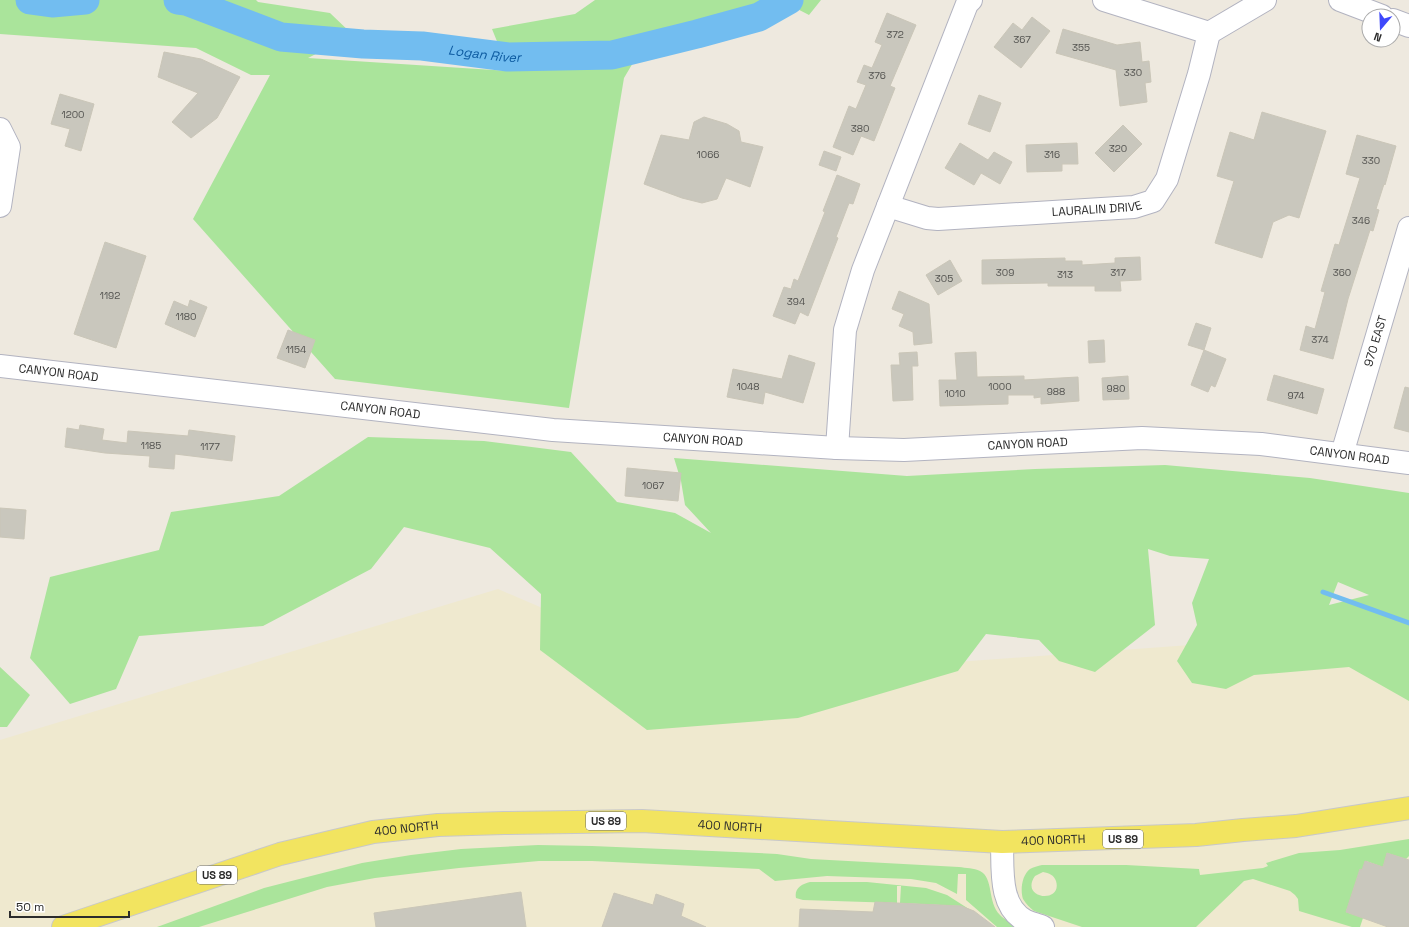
<svg xmlns="http://www.w3.org/2000/svg" width="1409" height="927" font-family="'Space Grotesk',sans-serif">
  <rect width="100%" height="100%" fill="#eee9df"/>
  <path fill="#efe9cf" d="M498,589L710,680L1409,629V927H0V740Z"/>
  <path fill="#aae49b" fill-rule="evenodd" d="M0,0H256L258,2L330,13L353,35L308,58L509,71L492,29L575,14L595,0H774L647,39L624,78L569,408L335,379L193,219L270,75H251L196,48L0,34Z
    M780,0H821L809,15Z
    M368,437L484,441L571,452L617,502L675,513L711,533L685,505L681,481L674,458L907,476L1035,469L1165,465L1310,478L1409,493V701L1349,667L1254,675L1226,689L1192,683L1177,661L1197,625L1192,603L1209,559L1170,556L1148,549L1155,625L1095,672L1059,661L1039,640L986,634L958,671L798,718L647,730L540,650L541,594L490,548L404,527L371,569L263,626L139,636L116,689L70,704L30,658L50,577L159,550L171,512L279,496ZM1338,582L1369,595L1329,605Z
    M0,667L30,695L7,727H0Z
    M1409,839V856L1406,859L1387,853L1383,867L1366,861L1362,870L1360,869L1346,912L1363,918L1360,927H1352L1299,911L1298,899L1295,895L1290,891L1253,879L1244,881L1196,927H1082L1034,911C1030,908 1026,904 1023,899C1020,890 1022,875 1030,869C1033,867 1038,866 1042,865H1126L1199,869L1200,875L1263,868L1268,866L1266,863L1299,853L1340,850ZM1043,872C1049,873 1054,875 1056,881C1063,904 1019,899 1035,876Z
    M538,845L592,846L736,852L777,854L811,859L959,867C966,868 974,868 980,871C994,878 987,902 1000,915C1006,922 1017,924 1025,927H997L966,900V874H958L957,894L936,883L911,879L827,876L775,881L759,869L592,861H539L459,868L375,878L327,887L199,927H157L264,888L362,863L411,855L461,849Z
    M810,882H867L926,888L947,895L972,911L961,906L900,903L901,886H897V903L803,900L796,898C794,888 802,884 810,882Z"/>
  <g fill="none" stroke-linecap="round" stroke-linejoin="round">
    <path stroke="#72bdf0" stroke-width="5" d="M1323,592L1409,623"/>
    <g stroke="#72bdf0" stroke-width="29">
      <path d="M30,0L52,3L85,0"/>
      <path id="s1" d="M178,0L186,1L281,37L363,44L422,46L508,57L612,55L697,34L759,17L789,0"/>
    </g>
  </g>
  <path fill="#c9c7bd" stroke="#cac6b8" d="M887,13L916,25L890,86L895,88L874,141L861,136L853,155L833,147L849,106L856,109L866,85L857,82L864,65L872,68L882,45L875,42Z
    M1032,17L1050,31L1021,68L994,47L1013,23L1022,30Z
    M1063,29L1117,45L1140,42L1142,62L1149,61L1151,82L1145,83L1147,102L1120,106L1116,70L1056,53Z
    M164,52L201,59L240,77L217,118L191,138L172,122L198,93L158,77Z
    M60,94L94,104L81,151L65,146L70,129L51,124Z
    M979,95L1001,103L990,132L968,124Z
    M1262,112L1326,131L1299,218L1289,215L1273,222L1262,258L1215,243L1234,181L1217,176L1230,132L1254,140Z
    M704,117L727,124L739,131L741,142L763,147L750,187L726,178L717,199L702,203L682,198L644,184L661,135L689,140L694,122Z
    M1123,125L1142,144L1114,172L1095,153Z
    M1357,135L1396,146L1385,185L1384,184L1376,209L1379,210L1373,231L1370,230L1348,299L1333,359L1300,350L1306,326L1315,329L1325,292L1321,291L1335,244L1339,245L1360,178L1346,174Z
    M960,143L988,160L994,152L1012,162L1000,184L981,173L974,185L945,168Z
    M1077,143L1078,164H1062V171L1027,172L1026,145Z
    M824,151L841,157L836,171L819,165Z
    M837,175L860,184L853,204L849,203L836,237L838,238L808,316L800,312L795,324L773,316L784,287L791,289L794,279L798,281L825,212L823,211Z
    M105,242L146,256L116,348L74,334Z
    M1140,257L1141,280L1120,281L1121,291H1095V286H1048V283L982,284V260L1065,258V261H1082V265L1115,263V258Z
    M950,260L962,281L938,295L926,275Z
    M899,291L929,304L932,343L914,345L913,332L899,326L904,314L892,309Z
    M190,300L207,307L195,337L165,324L174,301L188,307Z
    M1196,323L1211,328L1204,350L1188,345Z
    M288,330L315,340L305,368L277,358Z
    M1104,340L1105,362L1089,363L1088,341Z
    M1204,350L1226,359L1215,387L1211,385L1208,392L1191,385Z
    M917,352L918,366H912L913,400L893,401L891,365H900L899,353Z
    M976,352L977,377L1024,376V380L1078,377L1079,401L1041,404V397L1034,398V395H1008V404L940,406L939,380H957L955,353Z
    M789,355L815,363L803,403L765,392L763,404L727,397L733,369L782,379Z
    M1274,375L1324,389L1317,414L1267,400Z
    M1128,376L1129,399L1103,400L1102,378Z
    M1405,387L1409,388V432L1394,428Z
    M80,425L104,429L102,440L127,443L128,431L188,436L189,430L235,436L232,461L175,454L174,469L149,467L150,456L105,453L65,447L67,428L79,430Z
    M627,468L681,473L678,501L625,496Z
    M0,508L26,510L24,539L0,537Z
    M1387,853L1409,860V927H1388L1346,912L1360,869L1362,870L1365,861L1383,867Z
    M521,892L526,927H376L374,913Z
    M614,893L653,905L656,894L684,904L681,916L706,927H602Z
    M875,902L961,906L974,911L995,927H799L800,909L873,912Z"/>
  <g fill="none" stroke-linecap="round" stroke-linejoin="round">
    <g stroke="#b2b3c0" stroke-width="24">
      <g id="minor">
        <path d="M1340,0L1382,16"/>
        <path d="M1393,20L1409,26"/>
        <path d="M1209,33L1265,0"/>
        <path d="M0,129L9,147L0,206"/>
        <path id="s2" d="M888,206L927,218L938,219L1134,207L1153,201L1167,179L1199,74L1209,33L1104,0"/>
        <path id="s3" d="M0,366L553,430L837,448L904,450L1142,438L1261,444L1409,463"/>
        <path d="M837,448L845,330L863,270L967,4L971,0"/>
        <path id="s4" d="M1342,454L1409,228"/>
        <path d="M1002,842C1003,867 998,907 1026,921C1031,923 1038,925 1043,927"/>
      </g>
    </g>
    <g stroke="#c8c8c8" stroke-width="24">
      <g id="major">
        <path id="s5" d="M63,927L280,854L373,832L438,825L504,823L642,821L1002,842L1196,835L1243,830L1296,826L1409,808"/>
      </g>
    </g>
    <use href="#minor" stroke="#fff" stroke-width="22"/>
    <use href="#major" stroke="#f2e460" stroke-width="22"/>
  </g>
  <g text-anchor="middle" dominant-baseline="central" stroke-width="3" stroke-linejoin="round" paint-order="stroke">
    <g font-size="10" fill="#535350">
      <text x="895" y="34">372</text>
      <text x="1022" y="39">367</text>
      <text x="1081" y="47">355</text>
      <text x="1133" y="72">330</text>
      <text x="877" y="75">376</text>
      <text x="73" y="114">1200</text>
      <text x="860" y="128">380</text>
      <text x="1118" y="148">320</text>
      <text x="708" y="154">1066</text>
      <text x="1052" y="154">316</text>
      <text x="1371" y="160">330</text>
      <text x="1361" y="220">346</text>
      <text x="1005" y="272">309</text>
      <text x="1118" y="272">317</text>
      <text x="1342" y="272">360</text>
      <text x="1065" y="274">313</text>
      <text x="944" y="278">305</text>
      <text x="110" y="295">1192</text>
      <text x="796" y="301">394</text>
      <text x="186" y="316">1180</text>
      <text x="1320" y="339">374</text>
      <text x="296" y="349">1154</text>
      <text x="748" y="386">1048</text>
      <text x="1000" y="386">1000</text>
      <text x="1116" y="388">980</text>
      <text x="1056" y="391">988</text>
      <text x="955" y="393">1010</text>
      <text x="1296" y="395">974</text>
      <text x="151" y="445">1185</text>
      <text x="210" y="446">1177</text>
      <text x="653" y="485">1067</text>
    </g>
    <g fill="#fff" stroke="#6b6b6b" stroke-width="1">
      <rect x="586" y="812" width="40" height="18" rx="3"/>
      <rect x="1103" y="830" width="40" height="18" rx="3"/>
      <rect x="197" y="866" width="40" height="18" rx="3"/>
    </g>
    <g font-size="11" font-weight="bold" fill="#2c2c2c">
      <text x="606" y="821">US 89</text>
      <text x="1123" y="839">US 89</text>
      <text x="217" y="875">US 89</text>
    </g>
    <g font-size="12" fill="#2c2c2c" stroke="#fff">
      <text stroke="none"><textPath href="#s2" startOffset="211">LAURALIN DRIVE</textPath></text>
      <text stroke="none"><textPath href="#s4" startOffset="118">970 EAST</textPath></text>
      <text stroke="none"><textPath href="#s3" startOffset="59">CANYON ROAD</textPath></text>
      <text stroke="none"><textPath href="#s3" startOffset="383">CANYON ROAD</textPath></text>
      <text stroke="none"><textPath href="#s3" startOffset="707">CANYON ROAD</textPath></text>
      <text stroke="none"><textPath href="#s3" startOffset="1032">CANYON ROAD</textPath></text>
      <text stroke="none"><textPath href="#s3" startOffset="1355">CANYON ROAD</textPath></text>
      <text stroke="none"><textPath href="#s5" startOffset="682">400 NORTH</textPath></text>
      <text stroke="none"><textPath href="#s5" startOffset="358">400 NORTH</textPath></text>
      <text stroke="none"><textPath href="#s5" startOffset="1006">400 NORTH</textPath></text>
    </g>
    <g font-size="13" font-style="italic" fill="#0c5aa0" stroke="#fff">
      <text stroke="none"><textPath href="#s1" startOffset="314">Logan River</textPath></text>
    </g>
  </g>
  <g transform="translate(1381 28) rotate(199)"><circle r="19" fill="#ffffff" stroke="#ababab"/>
  <path d="M0-3L7 15L0 10L-7 15Z" fill="#3e48fb"/>
  <text y="-6" font-size="11" font-weight="bold" text-anchor="middle" fill="#2c2c2c">N</text>
  </g>
  <path d="M10 911v6h119v-6" fill="none" stroke="#2c2c2c" stroke-width="2"/>
  <text x="16" y="911" font-size="12" fill="#2c2c2c" stroke="#ffffff" stroke-width="3" paint-order="stroke">50 m</text>
</svg>
